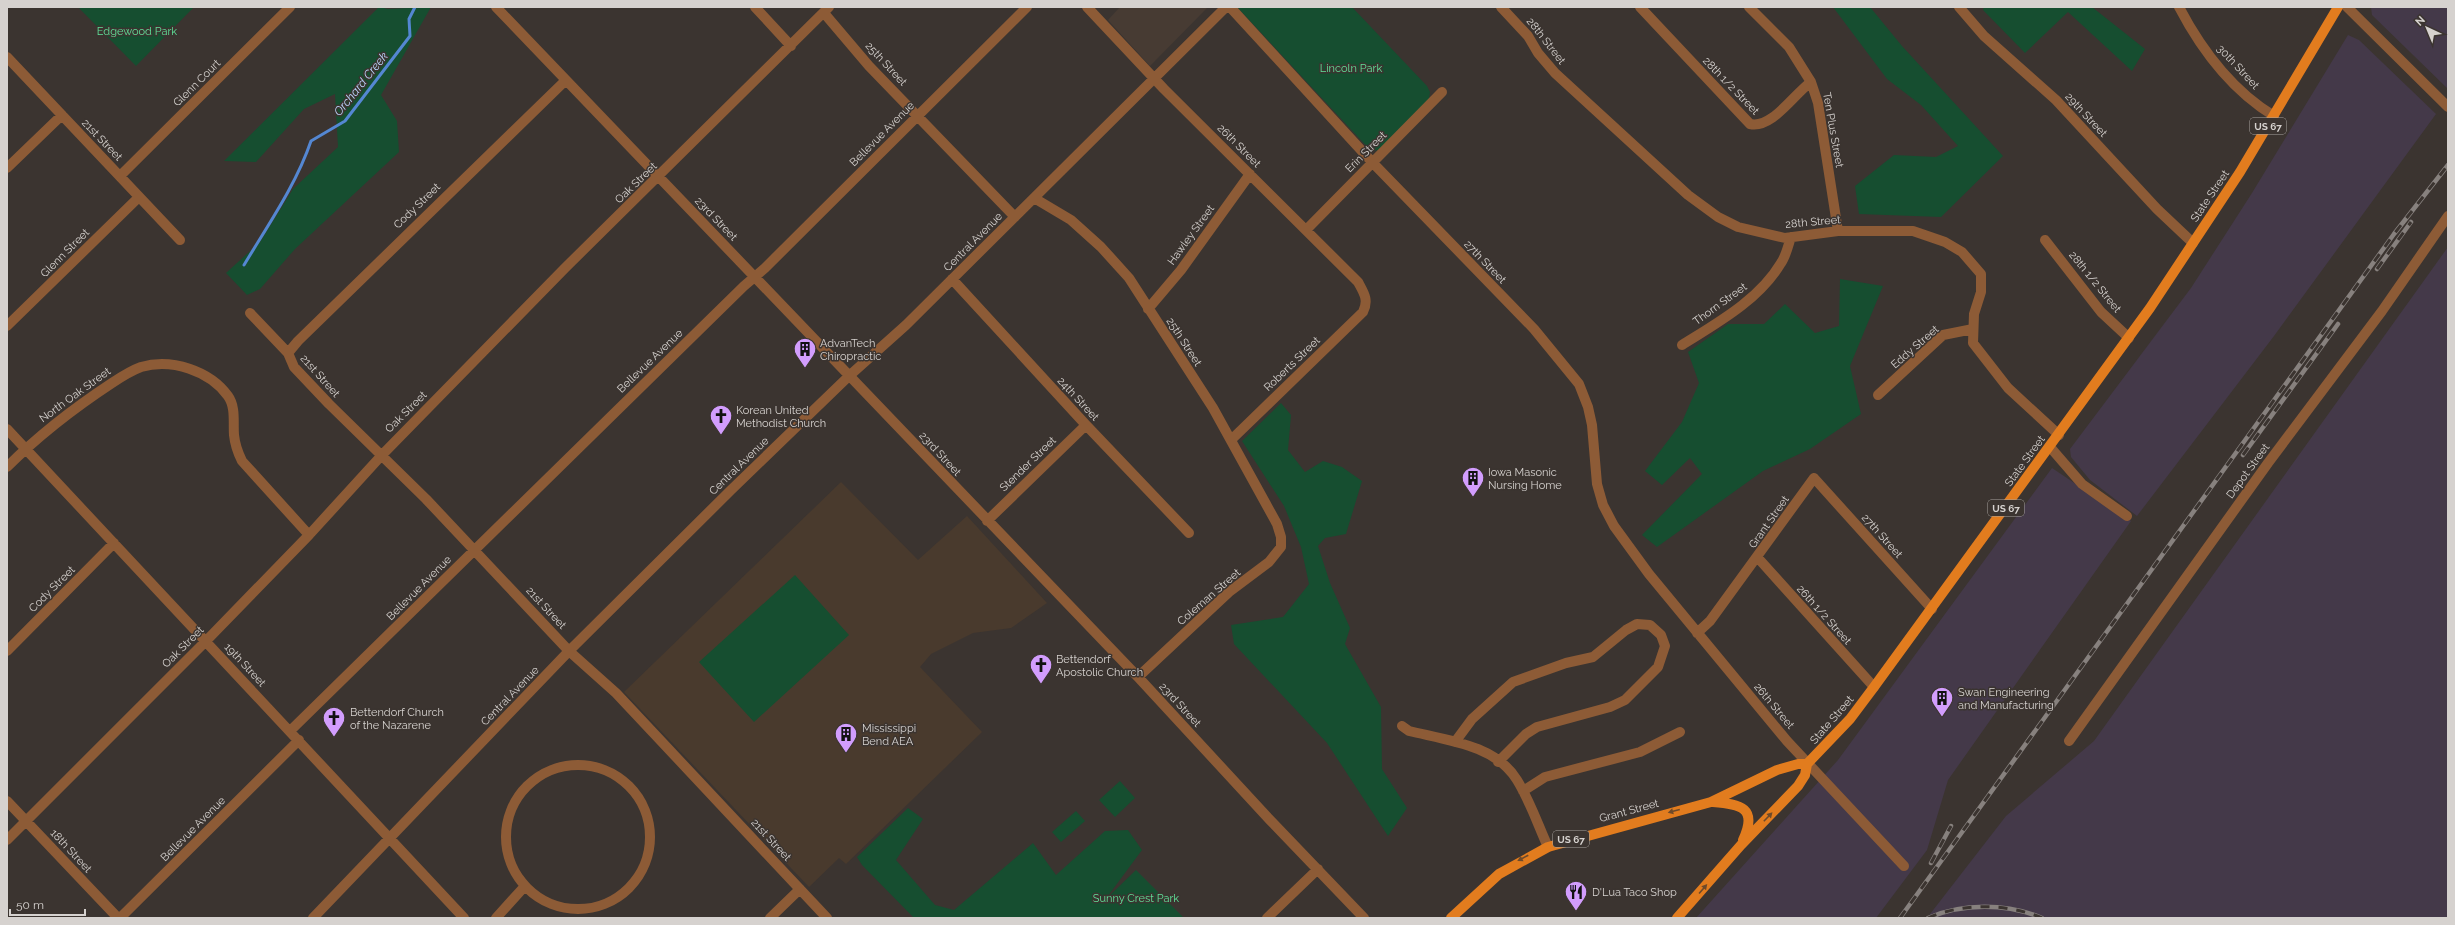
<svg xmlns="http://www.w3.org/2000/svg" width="2455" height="925" font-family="Raleway,sans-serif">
  <rect width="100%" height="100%" fill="#3b3430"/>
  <path fill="#473b33" d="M1120,7H1208L1150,66L1108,20Z"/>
  <path fill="#443949" d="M2371,7H2448V89L2372,15Z
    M2348,35L2359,40L2436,114L2274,336L2137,516L2090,480L2071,457L2070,449L2191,288L2252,193Z
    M2448,247V918H1927L2006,816L2094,741Z
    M2052,468L2131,521L1948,780L1927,850L1876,918H1696L1838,760Z"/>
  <path fill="#493a2d" d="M841,482L918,560L967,516L1047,603L1011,628L973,633L931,654L920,667L982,732L846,864L839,858L809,887L624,692Z"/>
  <path fill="#164e30" d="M78,7H194L136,66Z
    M379,7L388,9L431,7L381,95L397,121L399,152L295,249L260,289L247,295L226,273L260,242L293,189L338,147L335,94L304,109L256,162L224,161Z
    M1237,7H1352L1427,86L1430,92L1429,99L1379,150L1371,151Z
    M1833,7H1870L1902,46L2003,156L1941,217L1859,214L1855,186L1894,155L1936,157L1958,146L1921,105L1887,79Z
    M1984,7H2092L2145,49L2132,71L2068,12L2025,53L1983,10Z
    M1840,279L1883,286L1850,366L1861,414L1810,449L1763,471L1657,547L1642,535L1702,474L1690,458L1662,485L1645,471L1682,422L1699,383L1688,352L1728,324H1764L1785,304L1815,333L1839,326Z
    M1281,403L1291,415L1288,450L1305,472L1323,461L1342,467L1362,481L1346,534L1325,538L1318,546L1330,583L1350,628L1345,644L1381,707L1382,769L1407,808L1388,836L1327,743L1234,644L1231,625L1283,617L1309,584L1301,547L1284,506L1242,441Z
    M795,575L849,635L754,722L699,662Z
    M1120,781L1135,798L1115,817L1099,800Z
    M908,808L923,819L896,860L935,905L954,910L1033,843L1056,875L1105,831L1128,830L1142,850L1105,900L1136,870L1184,918H914L862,865L857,857Z
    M1076,811L1085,821L1061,842L1052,832Z"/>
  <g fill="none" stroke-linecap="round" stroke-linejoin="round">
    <path stroke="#5487d2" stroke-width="3" d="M244,265C268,225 296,185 311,141L345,121L410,36L409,19L415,7"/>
    <path stroke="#8d5b36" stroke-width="10" d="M496,7L1138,677L1270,820L1364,918
      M755,7L791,46
      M1087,7L1164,89L1358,282C1364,293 1369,300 1363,312L1231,440
      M1230,7L1372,162L1534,329L1579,384L1588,407L1592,425L1597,484L1603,505L1614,526L1649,574L1787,741L1904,866
      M1501,7L1528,36L1538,53L1555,73L1688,195L1718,217L1738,227L1785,238L1838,231H1913L1945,242L1962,252L1981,274V292L1974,314L1973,343L2008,388L2059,435
      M1640,7L1750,124C1772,129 1793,95 1811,82
      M1749,7L1789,47L1811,82L1818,103L1838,231
      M1959,7L1984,36L2056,100L2157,209L2193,243
      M2179,7C2201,49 2233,91 2274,116
      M2347,7L2448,107
      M824,13L869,66L1015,217
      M7,57L180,240
      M7,168L62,115
      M120,176L290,7
      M1034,198L1071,220L1101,247L1129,278L1213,408L1277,524L1281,537V547L1269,562L1229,592L1138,677
      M1307,229L1442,92
      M2045,240L2101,312L2129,338
      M952,279L1086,425L1189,533
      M1148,309L1181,270L1250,174
      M250,313L288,353L294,367L329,404L426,499L569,651L616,693L827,918
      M7,326L139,197
      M1682,345C1717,323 1759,300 1781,263C1786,256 1788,246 1791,237
      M288,353L298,341L566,80
      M1878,395L1943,335L1973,329
      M7,429L464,918
      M2050,447L2082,484L2127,516
      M7,467C39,435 74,408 112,383C121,377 130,371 141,367C172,358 210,371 228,396C236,407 233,423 234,435C235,445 238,453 242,461L309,535
      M987,521L1086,425
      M1758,558L1874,687
      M1697,633L1710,621L1814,478L1932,609
      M7,651L114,543
      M1402,726L1409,731C1446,740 1496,745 1517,780C1530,801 1538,825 1548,847
      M290,731L744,286L765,268L1027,7
      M2069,741L2268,463L2382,311L2448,216
      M1455,742L1472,719L1513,682L1566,663L1593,657L1626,630L1637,624L1650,625L1661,635L1665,646L1658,667L1625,700L1610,707L1537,727L1526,734L1498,762
      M506 837a72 72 0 1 1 144 0a72 72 0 1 1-144 0Z
      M1523,791L1545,777L1640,752L1680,732
      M7,801L118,918
      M7,840L206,641L309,535L381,456L565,268L829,7
      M120,918L299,740
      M313,918L569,651L731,490L849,376L906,325L1226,7
      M496,918L525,886
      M770,918L800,889
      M1267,918L1318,869"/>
    <path stroke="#e27c1e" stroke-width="10" d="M1713,802C1741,804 1758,808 1743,840
      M1451,918L1499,874L1548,847L1711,802L1777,770L1798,764H1807
      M1677,918L1741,845L1798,786L1805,775L1807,764L1850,719L1874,687L2150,308L2240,172L2338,7"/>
    <g stroke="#87817e" stroke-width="4.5">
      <path id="rail" d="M2377,269L2411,222
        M2243,455L2338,324
        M1931,863L1951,826
        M1900,918L2394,234L2448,165
        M1928,918C1962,903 2007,903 2042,918"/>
    </g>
    <use href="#rail" stroke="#3b3430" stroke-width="3" stroke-dasharray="9" stroke-linecap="butt"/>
  </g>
  <defs><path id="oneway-solid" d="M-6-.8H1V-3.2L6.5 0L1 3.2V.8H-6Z"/></defs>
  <g fill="#6d4a2b">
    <use href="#oneway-solid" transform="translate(1674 811) rotate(165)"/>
    <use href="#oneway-solid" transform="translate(1768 817) rotate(-46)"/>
    <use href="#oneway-solid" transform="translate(1523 858) rotate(152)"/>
    <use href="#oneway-solid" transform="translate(1703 889) rotate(-49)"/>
  </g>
  <defs>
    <g id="building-pin" transform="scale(1.15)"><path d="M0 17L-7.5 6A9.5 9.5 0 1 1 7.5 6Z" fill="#d29dfd" stroke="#3b3430"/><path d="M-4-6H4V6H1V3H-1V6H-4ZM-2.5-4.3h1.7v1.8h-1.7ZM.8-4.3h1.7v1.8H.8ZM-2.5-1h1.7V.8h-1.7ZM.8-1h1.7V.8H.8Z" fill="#111"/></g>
    <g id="church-pin" transform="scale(1.15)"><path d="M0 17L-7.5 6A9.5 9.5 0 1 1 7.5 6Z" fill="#d29dfd" stroke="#3b3430"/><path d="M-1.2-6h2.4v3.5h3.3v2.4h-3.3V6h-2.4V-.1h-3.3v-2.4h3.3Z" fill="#111"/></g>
    <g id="restaurant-pin" transform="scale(1.15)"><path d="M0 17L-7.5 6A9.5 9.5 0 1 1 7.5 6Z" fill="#d29dfd" stroke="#3b3430"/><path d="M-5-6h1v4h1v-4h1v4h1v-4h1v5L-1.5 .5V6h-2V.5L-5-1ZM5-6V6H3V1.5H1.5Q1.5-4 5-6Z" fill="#111"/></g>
  </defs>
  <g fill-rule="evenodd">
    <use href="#building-pin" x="805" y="349"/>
    <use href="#church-pin" x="721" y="416"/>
    <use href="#building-pin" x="1473" y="478"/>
    <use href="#church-pin" x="1041" y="665"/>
    <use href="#building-pin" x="1942" y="698"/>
    <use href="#church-pin" x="334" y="718"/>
    <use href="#building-pin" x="846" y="734"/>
    <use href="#restaurant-pin" x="1576" y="892"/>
  </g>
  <g text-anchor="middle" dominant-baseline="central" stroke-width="3" stroke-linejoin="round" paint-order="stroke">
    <g fill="#3b3430" stroke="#a8a39f" stroke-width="1">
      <rect x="2250" y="118" width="36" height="16" rx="3"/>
      <rect x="1988" y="500" width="36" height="16" rx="3"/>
      <rect x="1553" y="831" width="36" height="16" rx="3"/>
    </g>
    <g font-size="10" font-weight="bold" fill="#d6d2cf">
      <text x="2268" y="126">US 67</text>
      <text x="2006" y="508">US 67</text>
      <text x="1571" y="839">US 67</text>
    </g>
    <g font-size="11" fill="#5fe299" stroke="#3b3430">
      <text x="137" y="31">Edgewood Park</text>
      <text x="1351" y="68">Lincoln Park</text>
      <text x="1136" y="898">Sunny Crest Park</text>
    </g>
    <g font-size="11" fill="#d6d2cf" stroke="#3b3430">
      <text transform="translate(1546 41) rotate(52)">28th Street</text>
      <text transform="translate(886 64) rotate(47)">25th Street</text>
      <text transform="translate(2238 67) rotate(47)">30th Street</text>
      <text transform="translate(197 83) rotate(-45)">Glenn Court</text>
      <text transform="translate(1731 86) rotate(46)">28th 1/2 Street</text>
      <text transform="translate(2086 115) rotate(47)">29th Street</text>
      <text transform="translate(1833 130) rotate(80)">Ten Plus Street</text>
      <text transform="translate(882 134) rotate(-45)">Bellevue Avenue</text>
      <text transform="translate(102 140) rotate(46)">21st Street</text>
      <text transform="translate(1239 146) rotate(45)">26th Street</text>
      <text transform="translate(1366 152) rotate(-45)">Erin Street</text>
      <text transform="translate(636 183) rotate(-44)">Oak Street</text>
      <text transform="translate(2210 196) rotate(-56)">State Street</text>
      <text transform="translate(417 206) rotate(-44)">Cody Street</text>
      <text transform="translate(716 219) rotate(46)">23rd Street</text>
      <text transform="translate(1813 222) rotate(-5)">28th Street</text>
      <text transform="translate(1191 235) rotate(-54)">Hawley Street</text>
      <text transform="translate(973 242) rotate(-45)">Central Avenue</text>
      <text transform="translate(65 253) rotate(-45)">Glenn Street</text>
      <text transform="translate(1485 262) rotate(46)">27th Street</text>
      <text transform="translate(2095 282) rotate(51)">28th 1/2 Street</text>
      <text transform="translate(1720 304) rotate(-36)">Thorn Street</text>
      <text transform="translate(1184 342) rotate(57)">25th Street</text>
      <text transform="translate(1915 347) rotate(-41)">Eddy Street</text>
      <text transform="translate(650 361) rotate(-44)">Bellevue Avenue</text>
      <text transform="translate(1292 364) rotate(-44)">Roberts Street</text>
      <text transform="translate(320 376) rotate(48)">21st Street</text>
      <text transform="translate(75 395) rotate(-36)">North Oak Street</text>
      <text transform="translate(1078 399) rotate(47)">24th Street</text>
      <text transform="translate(406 412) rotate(-45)">Oak Street</text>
      <text transform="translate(940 454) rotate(47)">23rd Street</text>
      <text transform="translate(2025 461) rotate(-54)">State Street</text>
      <text transform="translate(1028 464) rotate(-44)">Stender Street</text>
      <text transform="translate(739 466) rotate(-44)">Central Avenue</text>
      <text transform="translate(2248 471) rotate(-54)">Depot Street</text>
      <text transform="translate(1769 522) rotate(-55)">Grant Street</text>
      <text transform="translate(1882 536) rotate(48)">27th Street</text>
      <text transform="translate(419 588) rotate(-45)">Bellevue Avenue</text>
      <text transform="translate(52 589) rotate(-45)">Cody Street</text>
      <text transform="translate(1209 597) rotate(-41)">Coleman Street</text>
      <text transform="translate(546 608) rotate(47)">21st Street</text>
      <text transform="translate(1824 615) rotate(48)">26th 1/2 Street</text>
      <text transform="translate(183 647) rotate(-45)">Oak Street</text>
      <text transform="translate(245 665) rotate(47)">19th Street</text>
      <text transform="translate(510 696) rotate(-46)">Central Avenue</text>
      <text transform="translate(1180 705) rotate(47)">23rd Street</text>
      <text transform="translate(1774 706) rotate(50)">26th Street</text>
      <text transform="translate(1832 720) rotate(-49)">State Street</text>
      <text transform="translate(1629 811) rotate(-15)">Grant Street</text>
      <text transform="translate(193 829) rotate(-45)">Bellevue Avenue</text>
      <text transform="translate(771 840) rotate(47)">21st Street</text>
      <text transform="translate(71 851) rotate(47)">18th Street</text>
    </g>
    <g font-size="11" fill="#d6d2cf" stroke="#3b3430" text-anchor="start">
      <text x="820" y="343">AdvanTech<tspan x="820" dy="13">Chiropractic</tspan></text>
      <text x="736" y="410">Korean United<tspan x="736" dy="13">Methodist Church</tspan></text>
      <text x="1488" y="472">Iowa Masonic<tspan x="1488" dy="13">Nursing Home</tspan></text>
      <text x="1056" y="659">Bettendorf<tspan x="1056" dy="13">Apostolic Church</tspan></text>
      <text x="1958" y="692">Swan Engineering<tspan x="1958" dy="13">and Manufacturing</tspan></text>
      <text x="350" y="712">Bettendorf Church<tspan x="350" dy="13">of the Nazarene</tspan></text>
      <text x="862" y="728">Mississippi<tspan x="862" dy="13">Bend AEA</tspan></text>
      <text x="1592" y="892">D'Lua Taco Shop</text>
    </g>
    <g font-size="12" font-style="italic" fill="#bad5fc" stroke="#3b3430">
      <text transform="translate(361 84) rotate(-51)">Orchard Creek</text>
    </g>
  </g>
  <rect width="2455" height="925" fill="none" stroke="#d6d2cf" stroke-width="16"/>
  <g transform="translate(2427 28) rotate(316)" stroke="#3b3430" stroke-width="3" paint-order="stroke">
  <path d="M0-3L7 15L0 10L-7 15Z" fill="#d6d2cf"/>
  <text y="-6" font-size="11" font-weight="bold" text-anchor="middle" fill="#d6d2cf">N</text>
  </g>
  <path d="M10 909v6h75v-6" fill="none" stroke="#d6d2cf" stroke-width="2"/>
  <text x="16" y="909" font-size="12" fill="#d6d2cf" stroke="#3b3430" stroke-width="3" paint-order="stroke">50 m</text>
</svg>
